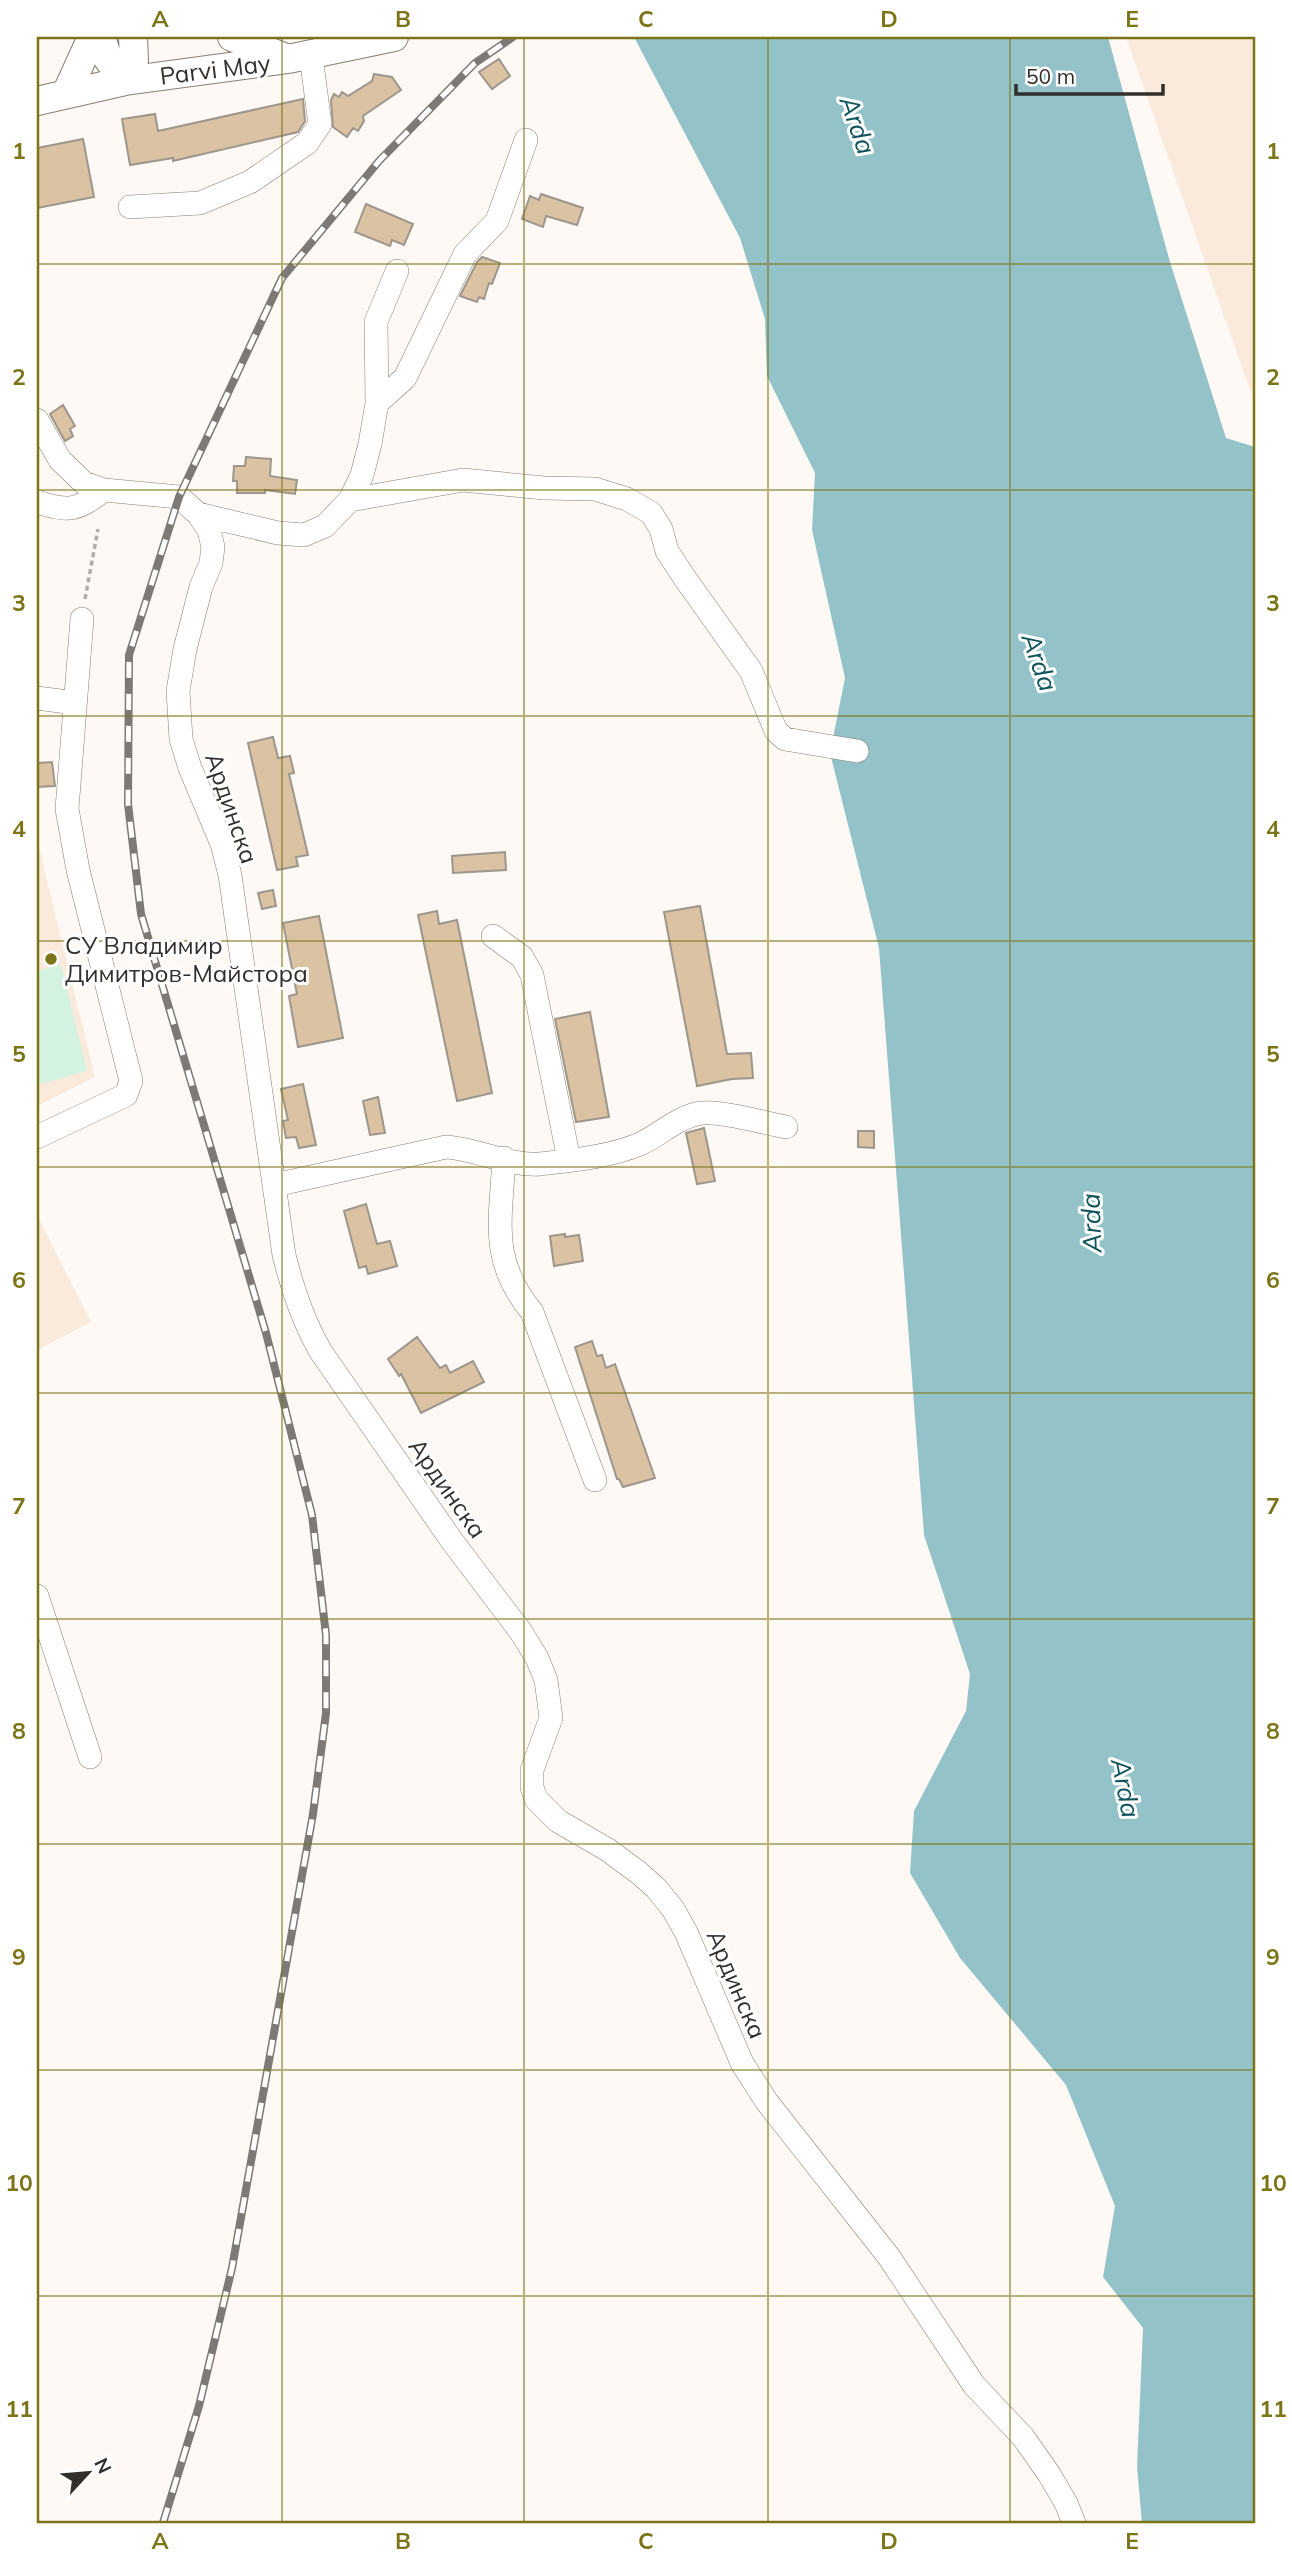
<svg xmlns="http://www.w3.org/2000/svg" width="1292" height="2560" font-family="Mulish,sans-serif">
  <rect width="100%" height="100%" fill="#fef9f4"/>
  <path fill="#f9eadc" d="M1126,37H1255V404Z
    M37,840L95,1077L37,1106Z
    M37,1215L91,1322L37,1350Z"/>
  <path fill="#d4f2e0" d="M61,965L87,1071L37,1085V971Z"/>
  <path fill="#93c2c9" d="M634,37H1108L1170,262L1226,438L1255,447V2523H1142L1137,2467L1143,2328L1103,2277L1115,2206L1066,2085L960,1958L910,1873L914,1811L966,1711L970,1674L924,1535L879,948L830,753L845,678L812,530L815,473L767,376L765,319L740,238Z"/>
  <path fill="#dbc2a3" stroke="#9d968d" stroke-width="2" d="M499,59L510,76L492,89L479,72Z
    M374,74L392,77L401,90L363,116L364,121L358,131L353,128L347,137L333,127L331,100L334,94L339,97L342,92L348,96L372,81Z
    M303,99L305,121L298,132L173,161V158L130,165L122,119L155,114L158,131Z
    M83,139L94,197L37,208V148Z
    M541,194L583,208L577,225L546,216L543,227L522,219L530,196L539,200Z
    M366,204L413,224L404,245L392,240L390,246L355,232Z
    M482,257L500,263L492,284L489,283L484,299L479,297L477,302L460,296L477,262Z
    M63,405L75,426L70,429L73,436L65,441L50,414Z
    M246,457L271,459L270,476L297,480L295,494L265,490V493H237V481H233L234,466H245Z
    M273,737L278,758L290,756L294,773L289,774L308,855L296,857L298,866L277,870L248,743Z
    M52,762L55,786L37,787V763Z
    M505,852L506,870L453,873L452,856Z
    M273,890L276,906L262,909L258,893Z
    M700,906L727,1054L751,1053L753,1078L732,1079L697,1086L664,912Z
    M437,911L439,924L457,920L492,1093L457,1101L418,915Z
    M319,916L343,1038L298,1047L289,996L297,994L283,923Z
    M590,1012L609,1117L576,1122L555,1019Z
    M303,1084L316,1145L299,1148L296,1137L286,1138L283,1121L288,1120L281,1089Z
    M378,1097L385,1133L370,1135L363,1101Z
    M704,1128L715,1181L697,1184L686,1133Z
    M858,1131H874V1148L858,1147Z
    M366,1204L377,1244L390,1241L397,1266L368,1274L366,1266L359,1268L344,1211Z
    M565,1234V1237L579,1235L583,1261L554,1266L550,1236Z
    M417,1337L440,1368L446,1365L450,1373L473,1361L484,1382L421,1413L401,1374L399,1376L388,1359Z
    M592,1341L597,1356L602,1355L606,1368L615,1364L655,1478L623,1487L619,1479H617L575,1347Z"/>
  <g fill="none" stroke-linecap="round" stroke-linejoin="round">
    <g stroke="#867e76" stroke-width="24">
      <path id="minor" d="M130,207L200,203L250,182L307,143L320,124L311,56
        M377,403L405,378L465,254L497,221L526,140
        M37,420L60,460L84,483L104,490L179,497L198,514L209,530L213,547L211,563L201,587L185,649L178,691L181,739L190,768L222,844L230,875L284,1255C293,1290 303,1321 321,1352L452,1541L521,1632L537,1658L546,1680L551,1718L532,1770V1787L536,1799L558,1821L608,1850L639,1873L656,1888L673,1909L686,1932L742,2063L767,2102L889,2257L974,2385L1023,2437L1049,2474L1066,2503L1074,2523
        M350,500L463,480L544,488L595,489L627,499L651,513L661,529L667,551L684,577L751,671L776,731L785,739L857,751
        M37,502C69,512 77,511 104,490
        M198,514L278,533L304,535L325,526L350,500L362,475L370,444L377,403L376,322L397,271
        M37,698L75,703
        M493,936L522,957L532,975L569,1160
        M37,1137L126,1095L131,1081L78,870L67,809L82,619
        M504,1158C501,1220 489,1260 532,1312L595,1480
        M275,1185L446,1147C477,1149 513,1167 540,1164C573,1160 609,1157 640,1144C660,1135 678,1116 702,1113C723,1111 764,1123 786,1127
        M37,1596L90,1757"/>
    </g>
    <g stroke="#867e76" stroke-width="30">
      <path id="major" d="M101,37L108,59L125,81
        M232,37L286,58
        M125,81L134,60L133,37
        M66,94L92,37
        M37,101L125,81L288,59L394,37"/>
    </g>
    <path stroke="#b2ada9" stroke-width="3.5" stroke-dasharray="5 3.5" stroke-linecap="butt" d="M85,599L98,529"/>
    <use href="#minor" stroke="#fff" stroke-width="23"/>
    <use href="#major" stroke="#fff" stroke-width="28"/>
    <g stroke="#7d7976" stroke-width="8">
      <path id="rail" d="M163,2523L199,2406L232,2268L313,1814L326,1713V1635L312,1515L266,1333L141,914L128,804L129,655L179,497L282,278L379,161L475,63L513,37"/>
    </g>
    <use href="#rail" stroke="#fff" stroke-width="5" stroke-dasharray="16" stroke-linecap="butt"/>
  </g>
  <path fill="none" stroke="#7b7518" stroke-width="2" stroke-opacity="0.55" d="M282,37V2523M524,37V2523M768,37V2523M1010,37V2523M37,264H1255M37,490H1255M37,716H1255M37,941H1255M37,1167H1255M37,1393H1255M37,1619H1255M37,1844H1255M37,2070H1255M37,2296H1255"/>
  <circle fill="#7b7518" stroke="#fff" stroke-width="2.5" cx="51" cy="959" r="7"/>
  <g text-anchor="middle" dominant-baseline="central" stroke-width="6" stroke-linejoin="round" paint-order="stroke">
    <g font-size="24" fill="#312e2b" stroke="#fff">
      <text transform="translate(215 69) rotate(-7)">Parvi May</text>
      <text transform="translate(232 808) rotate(71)">Ардинска</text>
      <text transform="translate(448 1488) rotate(55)">Ардинска</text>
      <text transform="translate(737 1984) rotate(67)">Ардинска</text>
    </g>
    <g font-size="24" fill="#312e2b" stroke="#fff" text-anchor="start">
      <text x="65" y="945">СУ Владимир<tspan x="65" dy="28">Димитров-Майстора</tspan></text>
    </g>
    <g font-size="26" font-style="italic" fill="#0e535b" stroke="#fff">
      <text transform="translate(858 125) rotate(71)">Arda</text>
      <text transform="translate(1040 662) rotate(71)">Arda</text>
      <text transform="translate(1091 1223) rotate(-92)">Arda</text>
      <text transform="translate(1126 1788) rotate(79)">Arda</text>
    </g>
  </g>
  <rect width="1292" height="2560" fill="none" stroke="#ffffff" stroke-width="77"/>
  <g transform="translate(88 2473) rotate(64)" stroke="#ffffff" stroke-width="5" paint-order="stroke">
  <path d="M0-5L12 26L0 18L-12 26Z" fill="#312e2b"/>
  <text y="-10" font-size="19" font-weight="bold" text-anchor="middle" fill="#312e2b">N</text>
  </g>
  <path d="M1016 84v10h147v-10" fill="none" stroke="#312e2b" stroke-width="3.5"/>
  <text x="1026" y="84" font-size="21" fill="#312e2b" stroke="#ffffff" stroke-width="5" paint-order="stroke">50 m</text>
  <rect x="38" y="38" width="1216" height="2484" fill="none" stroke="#7b7518" stroke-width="2.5"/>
  <g font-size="23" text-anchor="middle" font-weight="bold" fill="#7b7518">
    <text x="160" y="27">A</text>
    <text x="403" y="27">B</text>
    <text x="646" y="27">C</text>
    <text x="889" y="27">D</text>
    <text x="1132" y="27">E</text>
    <text x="19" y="159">1</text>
    <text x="1273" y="159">1</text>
    <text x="19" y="385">2</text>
    <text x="1273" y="385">2</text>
    <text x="19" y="611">3</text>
    <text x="1273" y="611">3</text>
    <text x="19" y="837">4</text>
    <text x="1273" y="837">4</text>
    <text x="19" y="1062">5</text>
    <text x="1273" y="1062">5</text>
    <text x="19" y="1288">6</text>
    <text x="1273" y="1288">6</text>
    <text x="19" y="1514">7</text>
    <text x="1273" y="1514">7</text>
    <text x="19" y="1739">8</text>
    <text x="1273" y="1739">8</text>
    <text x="19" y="1965">9</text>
    <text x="1273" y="1965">9</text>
    <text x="19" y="2191">10</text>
    <text x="1273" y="2191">10</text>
    <text x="19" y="2417">11</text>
    <text x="1273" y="2417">11</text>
    <text x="160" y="2549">A</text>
    <text x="403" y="2549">B</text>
    <text x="646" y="2549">C</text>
    <text x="889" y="2549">D</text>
    <text x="1132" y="2549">E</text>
  </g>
</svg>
